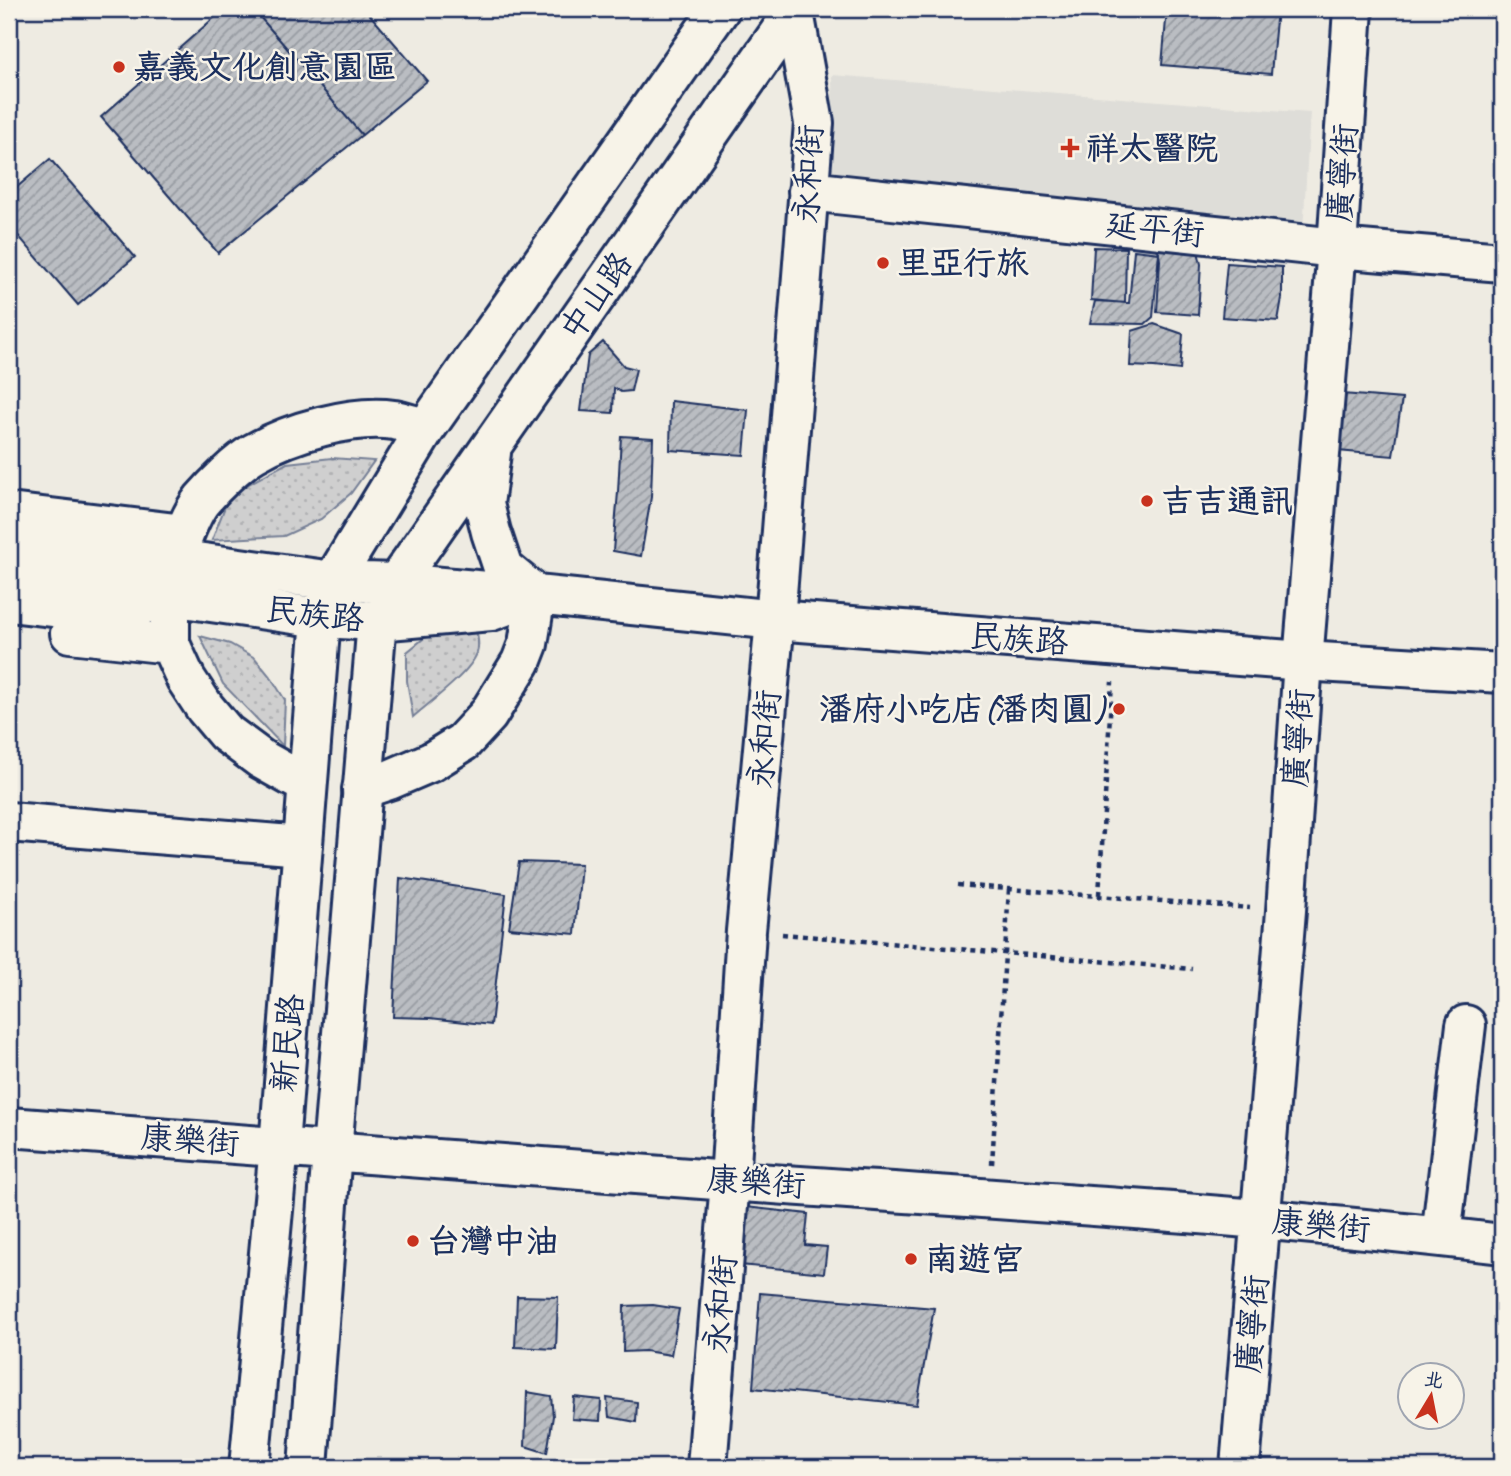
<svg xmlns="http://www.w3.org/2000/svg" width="1511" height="1476" font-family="Caveat,'LXGW WenKai TC',sans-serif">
  <defs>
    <pattern id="grass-dots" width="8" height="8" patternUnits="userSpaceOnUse" patternTransform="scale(1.75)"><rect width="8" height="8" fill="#cfcfcf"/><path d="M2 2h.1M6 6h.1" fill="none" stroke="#b1b2b4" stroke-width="1.8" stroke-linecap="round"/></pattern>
    <pattern id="building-hatch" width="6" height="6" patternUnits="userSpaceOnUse" patternTransform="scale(1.75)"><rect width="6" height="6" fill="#babdc2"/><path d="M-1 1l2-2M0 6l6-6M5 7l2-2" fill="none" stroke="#969aa1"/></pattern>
  </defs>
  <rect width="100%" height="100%" fill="#eeebe2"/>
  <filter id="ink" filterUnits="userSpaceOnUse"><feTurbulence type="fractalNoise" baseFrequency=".0143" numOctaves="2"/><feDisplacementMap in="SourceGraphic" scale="14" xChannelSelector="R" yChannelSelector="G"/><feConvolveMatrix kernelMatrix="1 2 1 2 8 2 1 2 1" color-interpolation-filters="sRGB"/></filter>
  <g filter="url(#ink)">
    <path fill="#deddd8" d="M832,75L1310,113L1303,231L833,182Z"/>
    <path fill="url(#grass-dots)" stroke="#757f96" stroke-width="2" d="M332,458L374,461L351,493L321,519L284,536L212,540L230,494L287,463Z
      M475,625C477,634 480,644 477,653C470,673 430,702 413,717L407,681V652L428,635Z
      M200,636L230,644L255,658L272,679L285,700L283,746L223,684Z"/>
    <path fill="url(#building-hatch)" stroke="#1b2f5e" stroke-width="2" d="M224,9H253L362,135L218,253L101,117Z
      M253,9H365L427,81L362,135Z
      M1167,9H1277L1271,74L1162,65Z
      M50,159L135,257L78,305L9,225V194Z
      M1157,244L1197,247L1201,264L1198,315L1157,312L1160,260Z
      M1094,247L1126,248L1125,303L1091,300Z
      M1134,250L1159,253L1153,317L1145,324L1090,323L1095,301L1129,303Z
      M1227,263L1282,267V298L1278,321L1222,317Z
      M1154,324L1183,334L1180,370L1154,367L1130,366L1132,331Z
      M603,342L624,366L636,369L631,391L621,392L614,388L613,413L581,411L588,355Z
      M1331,393L1402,399L1393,456L1327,450Z
      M671,401L748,410L744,455L670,450Z
      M621,436L653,438L651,497L641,556L613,551L618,492Z
      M519,862L581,864L575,934L509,928Z
      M400,878L506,894L491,1025L430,1018L393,1017Z
      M746,1207L808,1214L805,1245L827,1247L824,1273L740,1265Z
      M760,1293L934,1308L917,1405L753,1388Z
      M517,1296L558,1297L556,1349L515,1347Z
      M653,1305L679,1309L671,1355L645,1351L623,1352L624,1306Z
      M527,1392L551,1396L553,1416L547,1453L525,1446Z
      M574,1397L601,1400L600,1421L572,1419Z
      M607,1398L637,1402L636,1422L609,1417Z"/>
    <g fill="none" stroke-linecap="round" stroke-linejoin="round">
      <g stroke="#1b2f5e" stroke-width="44">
        <path id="minor" d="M808,191L1337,248L1502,262
          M9,513L184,534
          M9,602L112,614L170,596V644L186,679L205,708L226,733L261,759L307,785
          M70,633L170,644
          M9,822L303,846
          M9,1127C249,1144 489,1164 729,1181C987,1199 1246,1213 1502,1244
          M1441,1237L1466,1025
          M249,1467L279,1146L321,618L332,585
          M308,1467L332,1151L377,621
          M707,1467L730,1181L746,931L775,620L814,123L794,12
          M1240,1467L1286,911L1303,661L1337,248L1353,9"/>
      </g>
      <g stroke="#1b2f5e" stroke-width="44">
        <path id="major" d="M9,546L175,559L333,581L396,583L536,595L503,568L491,532L484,504L491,453
          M175,559C182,540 190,515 202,500C215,485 237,463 254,453C290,432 353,414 394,420C405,422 416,426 426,428
          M9,581L170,596L321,618L377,621L491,611L536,595L775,620L1303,661L1502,673
          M333,581L426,428L720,9
          M377,621L396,583L796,9
          M362,789L389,780L431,762L463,742L488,715L521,662L528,644L536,595"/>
      </g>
      <path stroke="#1b2f5e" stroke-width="4.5" stroke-dasharray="5 5" stroke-linecap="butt" d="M958,885L1250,908
        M1099,895L1112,682
        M782,934L1192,969
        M992,1164L1009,889"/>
      <use href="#minor" stroke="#f7f3e8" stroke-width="38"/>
      <use href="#major" stroke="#f7f3e8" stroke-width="38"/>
    </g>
  </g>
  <g fill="#c8321e" stroke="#f7f3e8" stroke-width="2.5">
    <circle cx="119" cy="67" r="7"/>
    <path d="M1066.5 137.5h7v7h7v7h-7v7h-7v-7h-7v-7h7z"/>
    <circle cx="883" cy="263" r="7"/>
    <circle cx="1147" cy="501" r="7"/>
    <circle cx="1119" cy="709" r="7"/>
    <circle cx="413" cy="1241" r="7"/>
    <circle cx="911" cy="1259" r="7"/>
  </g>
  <g text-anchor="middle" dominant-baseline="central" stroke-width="5" stroke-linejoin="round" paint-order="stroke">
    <g font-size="33" font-weight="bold" fill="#1b2f5e" stroke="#f7f3e8" text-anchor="start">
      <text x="133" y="67">嘉義文化創意園區</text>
      <text x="1086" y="148">祥太醫院</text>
      <text x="897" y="263">里亞行旅</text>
      <text x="1161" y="501">吉吉通訊</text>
      <text x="1105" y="709" text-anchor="end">潘府小吃店(潘肉圓)</text>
      <text x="427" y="1241">台灣中油</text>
      <text x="925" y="1259">南遊宮</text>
    </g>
    <g font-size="33" fill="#1b2f5e" stroke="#f7f3e8">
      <text transform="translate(1342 173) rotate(-86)">廣寧街</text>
      <text transform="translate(808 174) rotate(-87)">永和街</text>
      <text transform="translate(1155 229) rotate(6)">延平街</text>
      <text transform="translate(596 296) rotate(-55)">中山路</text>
      <text transform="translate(315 614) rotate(6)">民族路</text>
      <text transform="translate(1019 639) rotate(4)">民族路</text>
      <text transform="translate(1298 738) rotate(-86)">廣寧街</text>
      <text transform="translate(764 739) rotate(-85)">永和街</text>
      <text transform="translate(287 1043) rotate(-85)">新民路</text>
      <text transform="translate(190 1140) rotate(4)">康樂街</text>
      <text transform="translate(756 1182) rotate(4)">康樂街</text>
      <text transform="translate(1321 1225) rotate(5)">康樂街</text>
      <text transform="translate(720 1304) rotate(-85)">永和街</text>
      <text transform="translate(1252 1324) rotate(-85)">廣寧街</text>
    </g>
  </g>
  <rect width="1511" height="1476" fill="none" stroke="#f7f3e8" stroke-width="35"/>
  <rect x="18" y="18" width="1476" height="1441" fill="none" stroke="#1b2f5e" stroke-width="2.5" filter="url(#ink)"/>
  <g transform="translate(1431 1396) rotate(10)"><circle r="33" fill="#f7f3e8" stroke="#9fa5b1" stroke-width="2"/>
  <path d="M0-5L12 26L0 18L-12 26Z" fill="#c8321e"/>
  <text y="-10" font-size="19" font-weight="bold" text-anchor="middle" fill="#1b2f5e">北</text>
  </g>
</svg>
